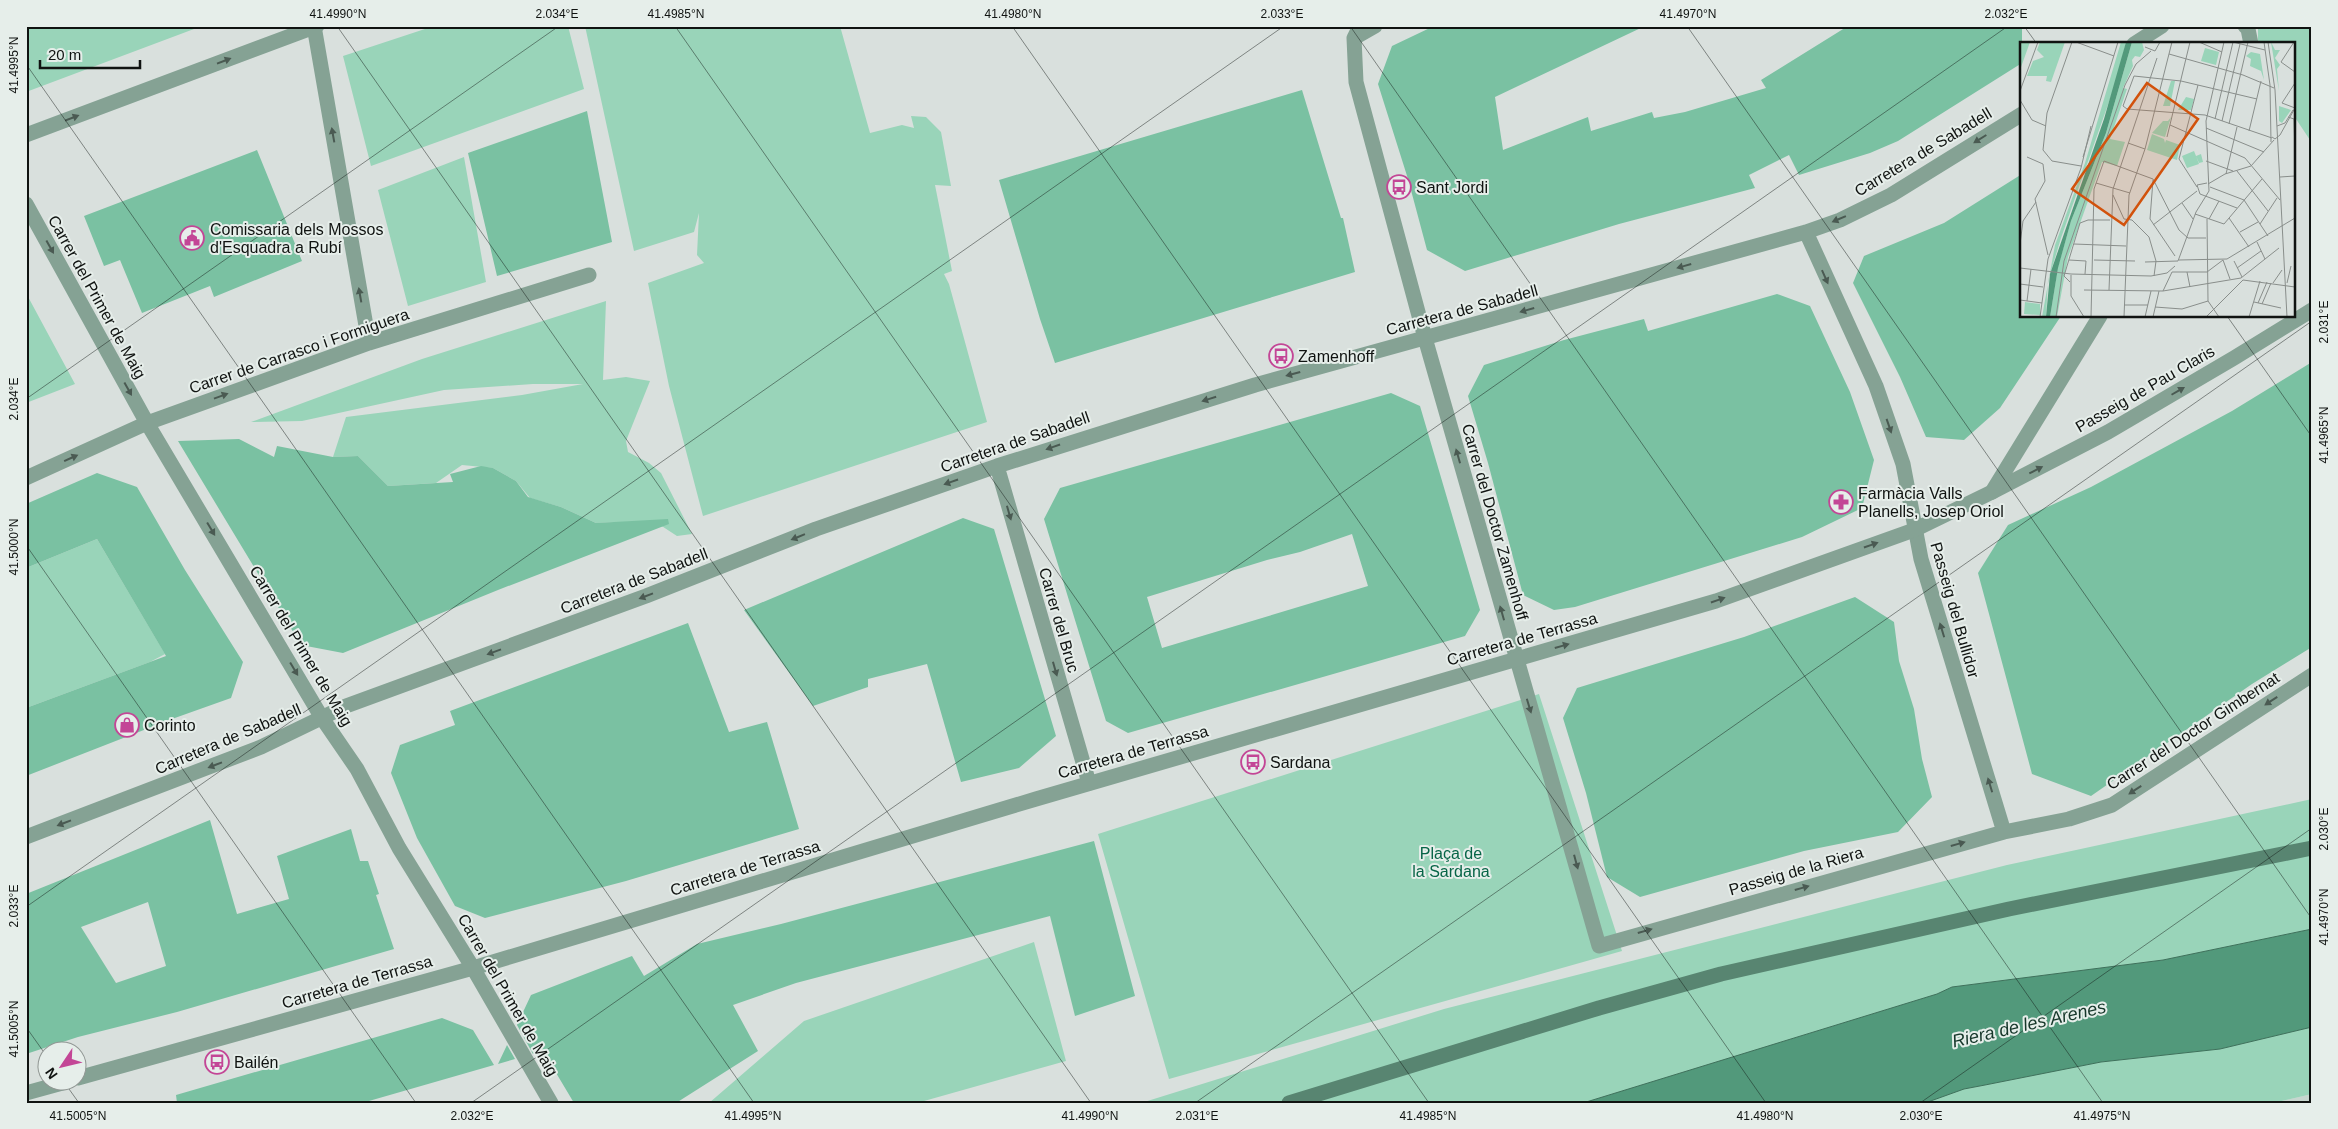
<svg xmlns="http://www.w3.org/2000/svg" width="2338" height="1129" font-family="Helvetica,sans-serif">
  <rect width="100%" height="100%" fill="#d9e0dd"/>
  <path fill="#c7d6cf" d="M2312,1094V1103H2273Z"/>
  <path fill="#99d4b9" d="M26,26H202L26,92Z
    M434,26H568L584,89L371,166L343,56Z
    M585,26H840L870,133L902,125L914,128L911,116L926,117L941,132L951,186L935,185L952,271L944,274L949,284L987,422L703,516L669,386L648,283L704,263L697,255L699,213L694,232L634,251Z
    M2258,26H2312V143L2294,116V44H2258Z
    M464,157L486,282L408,306L378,190Z
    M26,293L75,384L26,403Z
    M606,301L603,380L626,377L650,381L626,441L628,452L649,463L661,473L692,534L677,536L654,521L596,523L561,507L530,498L516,481L493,468L462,465L436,483L388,486L358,456L333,457L346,417L522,395L583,384H533L444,390L302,421L251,422L422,359Z
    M97,539L165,654L150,662L26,708V568Z
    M1539,694L1622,951L1169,1079L1098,834Z
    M2312,799V929L2163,960L1952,987L1937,994L1583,1103H1141L1444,1009L2007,865Z
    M1034,942L1066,1061L917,1103H709L804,1021Z
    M2312,1027V1094L2273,1103H1925L1964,1089L1985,1085L2101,1062L2220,1049Z"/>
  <path fill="#52997b" stroke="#3e715b" d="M2312,929V1027L2220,1049L2101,1062L1985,1085L1964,1089L1925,1103H1583L1937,994L1952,987L2163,960Z"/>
  <path fill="#7ac1a2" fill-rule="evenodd" d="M1434,26H1645L1495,97L1503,150L1588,117L1591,131L1652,112L1654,118L1685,112L1766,88L1761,80L1848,26H2022V63L1898,141L1870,153L1799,175L1789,155L1749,175L1755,188L1619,224L1465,271L1427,250L1408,179L1378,84L1392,46Z
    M1302,90L1341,218H1343L1355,272L1055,363L1040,319L999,180Z
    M587,111L612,242L497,276L468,153Z
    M257,150L302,261L214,297L210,286L142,313L120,260L104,266L84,216Z
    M2022,174V316H2061L2000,408L1964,440L1926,437L1900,377L1853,283L1864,256L1944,223Z
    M1777,294L1810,306L1850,392L1874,460L1862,508L1802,537L1575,607L1554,610L1523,595L1488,463L1468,396L1484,365L1564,340L1644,319L1648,331Z
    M2312,362V647L2252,684L2091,796L2032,774L1978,573L2008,525L2091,487L2232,411Z
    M1391,393L1420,406L1480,610L1465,636L1128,733L1106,721L1044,519L1060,488ZM1352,534L1368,586L1162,648L1147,597L1267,560L1300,552Z
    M239,439L274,457L277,446L333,457L358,456L388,486L453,482L450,474L481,466L493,468L516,481L528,497L561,507L596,523L668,519L669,524L498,590L343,653L301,645L178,441Z
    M97,473L137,487L185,570L243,662L231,698L172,719L26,776V708L166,656L97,539L26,568V504Z
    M963,518L994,529L1056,736L1019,768L961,782L927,664L868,679V687L813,706L744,610Z
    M1855,597L1894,622L1899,661L1914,709L1922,759L1932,797L1898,832L1804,851L1640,897L1607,877L1586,793L1563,718L1577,688L1744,637Z
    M688,623L729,732L767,722L799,829L626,881L485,918L455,906L417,838L391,773L400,745L455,725L450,711Z
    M210,820L237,914L289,899L277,856L351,829L360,861H368L379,894L376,895L394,949L177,1012L78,1037L26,1054V894ZM148,902L166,966L116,983L81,927Z
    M1094,841L1135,996L1075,1016L1050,916L796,983L733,1005L758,1051L676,1103H574L543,1051L533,1054L517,1025L531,995L632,956L644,976L697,944L781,924Z
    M442,1018L473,1030L494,1065L362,1103H177L176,1095Z
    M507,1045L515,1059L498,1064Z"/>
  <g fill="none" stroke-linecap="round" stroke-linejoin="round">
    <path stroke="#85a294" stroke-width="15" d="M314,26L369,343
      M1360,26L1354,38L1356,82L1425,338L1599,946L2004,832L2069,819L2112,805L2312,675
      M1354,38L1375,26
      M2134,44L2162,26
      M26,135L317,26
      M26,204L147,423L322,718L357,769L399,848L473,968L551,1103
      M1806,232L1876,386L1903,464L1921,559L2004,832
      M997,466L1089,783
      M26,478L147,423L369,343L589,275
      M1992,492L2108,432L2234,358L2312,310
      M26,837L261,747L346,706L646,596L816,529L997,466L1255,385L1806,232L1840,220L1891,195L2022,114"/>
    <path stroke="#85a294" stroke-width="15" d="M2245,26L2248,29L2251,44
      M78,1078L473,968L1036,799L1716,601L1914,530L1992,492L2100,316
      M26,1093L66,1082"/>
    <path stroke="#588571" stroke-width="15" d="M1289,1103L1599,1008L1721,974L2009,909L2312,848"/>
  </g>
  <defs><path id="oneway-solid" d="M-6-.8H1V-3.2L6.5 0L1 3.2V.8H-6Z" transform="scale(1.25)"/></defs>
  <g fill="#4a5a52">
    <use href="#oneway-solid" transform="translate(224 61) rotate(-21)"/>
    <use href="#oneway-solid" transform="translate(72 118) rotate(-21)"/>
    <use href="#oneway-solid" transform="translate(333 135) rotate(-100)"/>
    <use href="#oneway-solid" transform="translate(1980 139) rotate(148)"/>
    <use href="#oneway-solid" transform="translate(1839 219) rotate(157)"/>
    <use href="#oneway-solid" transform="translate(50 247) rotate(61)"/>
    <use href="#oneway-solid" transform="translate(1684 266) rotate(164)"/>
    <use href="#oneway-solid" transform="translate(1825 277) rotate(66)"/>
    <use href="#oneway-solid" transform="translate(360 295) rotate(-100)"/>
    <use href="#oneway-solid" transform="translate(1527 310) rotate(164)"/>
    <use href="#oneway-solid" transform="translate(1293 374) rotate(165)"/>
    <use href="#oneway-solid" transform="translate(128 389) rotate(61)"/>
    <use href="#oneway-solid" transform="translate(2178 391) rotate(-30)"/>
    <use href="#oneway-solid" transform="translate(221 396) rotate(-20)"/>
    <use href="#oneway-solid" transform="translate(1209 399) rotate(163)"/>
    <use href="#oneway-solid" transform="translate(1889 426) rotate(71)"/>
    <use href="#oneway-solid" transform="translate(1053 447) rotate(161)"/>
    <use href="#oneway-solid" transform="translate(1458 456) rotate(-106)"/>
    <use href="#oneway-solid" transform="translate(71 458) rotate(-24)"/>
    <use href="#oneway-solid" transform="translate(2036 470) rotate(-27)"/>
    <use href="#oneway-solid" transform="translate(951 482) rotate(161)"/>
    <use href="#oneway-solid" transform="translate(1009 513) rotate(74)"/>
    <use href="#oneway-solid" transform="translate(211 529) rotate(59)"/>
    <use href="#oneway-solid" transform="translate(798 537) rotate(158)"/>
    <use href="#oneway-solid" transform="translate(1871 545) rotate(-19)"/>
    <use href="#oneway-solid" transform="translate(646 596) rotate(159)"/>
    <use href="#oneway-solid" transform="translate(1718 600) rotate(-19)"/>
    <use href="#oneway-solid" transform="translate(1502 613) rotate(-106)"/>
    <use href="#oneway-solid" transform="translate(1942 630) rotate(-107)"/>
    <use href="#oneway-solid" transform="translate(1562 646) rotate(-16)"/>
    <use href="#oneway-solid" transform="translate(494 652) rotate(160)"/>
    <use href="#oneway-solid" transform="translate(294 669) rotate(59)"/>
    <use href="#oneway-solid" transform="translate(1055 669) rotate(74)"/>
    <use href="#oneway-solid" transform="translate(2271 701) rotate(147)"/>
    <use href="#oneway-solid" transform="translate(1529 706) rotate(73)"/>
    <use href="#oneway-solid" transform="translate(215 765) rotate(159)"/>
    <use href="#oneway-solid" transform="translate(1990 785) rotate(-107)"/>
    <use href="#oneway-solid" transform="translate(2135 790) rotate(147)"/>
    <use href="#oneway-solid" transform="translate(64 823) rotate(159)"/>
    <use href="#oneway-solid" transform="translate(1958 844) rotate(-16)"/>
    <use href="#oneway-solid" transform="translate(1576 862) rotate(75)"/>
    <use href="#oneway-solid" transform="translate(1802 888) rotate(-16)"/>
    <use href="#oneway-solid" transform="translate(1645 931) rotate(-16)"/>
  </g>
  <path fill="none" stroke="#101311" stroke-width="1" stroke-opacity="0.45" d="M337,26L1091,1103M675,26L1429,1103M1012,26L1766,1103M1350,26L2103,1103M1687,26L2312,919M2024,26L2037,44M26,64L754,1103M2227,316L2312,437M26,399L559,26M26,545L416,1103M26,907L1284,26M26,1027L48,1058M64,1082L79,1103M471,1103L2008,26M1195,1103L2312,321M1920,1103L2312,828"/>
  <defs>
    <g id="bus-ring" transform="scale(1.25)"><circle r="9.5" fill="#e6eeea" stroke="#c34696" stroke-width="1.5"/><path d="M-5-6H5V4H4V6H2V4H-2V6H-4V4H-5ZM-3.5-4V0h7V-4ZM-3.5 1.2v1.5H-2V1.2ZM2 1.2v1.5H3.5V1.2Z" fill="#c34696"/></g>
    <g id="civic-ring" transform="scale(1.25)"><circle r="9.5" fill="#e6eeea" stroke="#c34696" stroke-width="1.5"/><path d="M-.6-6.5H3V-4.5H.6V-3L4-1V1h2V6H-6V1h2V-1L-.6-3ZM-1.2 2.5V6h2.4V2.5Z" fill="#c34696"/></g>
    <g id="pharmacy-ring" transform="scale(1.25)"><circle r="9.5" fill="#e6eeea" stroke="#c34696" stroke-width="1.5"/><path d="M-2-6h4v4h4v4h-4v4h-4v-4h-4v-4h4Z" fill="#c34696"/></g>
    <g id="shop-ring" transform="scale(1.25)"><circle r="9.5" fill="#e6eeea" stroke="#c34696" stroke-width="1.5"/><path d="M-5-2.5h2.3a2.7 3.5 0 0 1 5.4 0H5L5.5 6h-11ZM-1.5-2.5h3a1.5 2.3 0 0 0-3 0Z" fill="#c34696"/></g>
  </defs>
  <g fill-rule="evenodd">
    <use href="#bus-ring" x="1399" y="187"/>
    <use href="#civic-ring" x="192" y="238"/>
    <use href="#bus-ring" x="1281" y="356"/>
    <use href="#pharmacy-ring" x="1841" y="502"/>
    <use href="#shop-ring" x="127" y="725"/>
    <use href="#bus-ring" x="1253" y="762"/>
    <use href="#bus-ring" x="217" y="1062"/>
  </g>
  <g text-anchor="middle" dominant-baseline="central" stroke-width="4" stroke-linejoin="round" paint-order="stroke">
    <g font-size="16" fill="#101311" stroke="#e6eeea">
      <text transform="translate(1923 152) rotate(-31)">Carretera de Sabadell</text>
      <text transform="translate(97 297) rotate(61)">Carrer del Primer de Maig</text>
      <text transform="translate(1462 310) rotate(-15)">Carretera de Sabadell</text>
      <text transform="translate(299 351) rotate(-19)">Carrer de Carrasco i Formiguera</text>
      <text transform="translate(2145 389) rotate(-30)">Passeig de Pau Claris</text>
      <text transform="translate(1015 442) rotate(-19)">Carretera de Sabadell</text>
      <text transform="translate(1495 522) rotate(74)">Carrer del Doctor Zamenhoff</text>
      <text transform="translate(634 581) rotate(-21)">Carretera de Sabadell</text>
      <text transform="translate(1955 610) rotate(74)">Passeig del Bullidor</text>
      <text transform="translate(1059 620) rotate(74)">Carrer del Bruc</text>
      <text transform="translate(1522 639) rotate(-16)">Carretera de Terrassa</text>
      <text transform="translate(301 646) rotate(59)">Carrer del Primer de Maig</text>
      <text transform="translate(2193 731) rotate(-33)">Carrer del Doctor Gimbernat</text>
      <text transform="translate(228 739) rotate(-23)">Carretera de Sabadell</text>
      <text transform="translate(1133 752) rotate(-16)">Carretera de Terrassa</text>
      <text transform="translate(745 868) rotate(-17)">Carretera de Terrassa</text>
      <text transform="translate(1796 871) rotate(-16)">Passeig de la Riera</text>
      <text transform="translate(357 982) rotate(-16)">Carretera de Terrassa</text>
      <text transform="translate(508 995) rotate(60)">Carrer del Primer de Maig</text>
    </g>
    <g font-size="16" fill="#101311" stroke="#e6eeea" text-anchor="start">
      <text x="1416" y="187">Sant Jordi</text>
      <text x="210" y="229">Comissaria dels Mossos<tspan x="210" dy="18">d'Esquadra a Rubí</tspan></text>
      <text x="1298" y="356">Zamenhoff</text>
      <text x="1858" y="493">Farmàcia Valls<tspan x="1858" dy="18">Planells, Josep Oriol</tspan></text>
      <text x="144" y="725">Corinto</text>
      <text x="1270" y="762">Sardana</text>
      <text x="234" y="1062">Bailén</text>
    </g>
    <g font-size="16" fill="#076547" stroke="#e6eeea">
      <text x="1451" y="853">Plaça de<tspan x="1451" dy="18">la Sardana</tspan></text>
    </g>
    <g font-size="18" font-style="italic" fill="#16372a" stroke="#e6eeea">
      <text transform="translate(2029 1024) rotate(-13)">Riera de les Arenes</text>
    </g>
  </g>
  <g transform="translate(2020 42)">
    <rect width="275" height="275" fill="#d9e0dd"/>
    <path d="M0,0H10L0,28ZM20,0H45L31,40L26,39L27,34H7L13,19L24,15L17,8ZM101,0H106L97,37L41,196L28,239L26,275H22L35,203L65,121ZM112,0H122L124,8L120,15L115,14L112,18L113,24L103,46L107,47L90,97L105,100L97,124L82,120L48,215L37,275H30L38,225L51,179L86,91ZM251,0L255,8H260L255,16L260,23L257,27L259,49ZM185,6L199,10L196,23L181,19ZM231,10L240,12L244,38L241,29L230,24L231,17L226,14ZM151,39H155L150,64H143ZM166,55L174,57L171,68H158ZM259,64L271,68L262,81L259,79ZM151,75L145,95L132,91L143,79H148ZM132,92L144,97L145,101L146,98L160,103L157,118L127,108ZM174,109L176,114L181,112L183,120L179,121L176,114L179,122L167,126L162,114ZM5,260L20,262V273L4,272Z" fill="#99d4b9"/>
    <path d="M106,0H112L86,91L51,179L38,226L30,275H26L30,232L84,77Z" fill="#52997b"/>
    <path fill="none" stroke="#898e8b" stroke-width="1" d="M52,0L27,71L23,108L32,119L61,124M56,0L94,14M179,0L202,10M213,0L245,8M244,0L250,43L251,100M248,0L255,48L267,275M274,0L261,20L275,30M125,5L135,9L140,0M149,12L223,33L254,46M0,49L18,0M237,57L161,39L114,34L103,64L107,67L185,73L252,96M0,58L12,78L26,84M268,75L274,77L275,112M195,77L213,0M202,79L220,2M209,82L228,0M150,83L225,116L260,158M257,84L265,81L273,68M186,86L244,110M229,89L241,39M147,95L170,0M252,95L255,97L260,93L275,66L262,61L275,41M108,101L125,107M7,115L23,122M63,115L98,0M186,119L213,129M23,122L25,139L15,157L28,213M217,129L248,169M206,132L217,85M260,135L275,134M133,138L130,177L155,214M76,141L110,151M187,141L177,143L180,152L217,166M188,142L205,132L231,124L254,98M177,145L159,117L178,43M190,145L224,158L248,194M93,153L104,177L112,178L129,195L136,219L134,234M162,161L173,177M175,172L204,182L242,137M209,176L229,205M187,177L188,259L199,275M189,177L199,159M240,182L257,156M133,183L177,149M220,190L238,180M237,200L245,217M0,202L3,179L16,160M54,202L106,204M49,218L66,219L65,232M74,218L115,219M159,218L207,217L275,176M214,219L222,235M125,220L158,219L176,170L189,149L186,79L204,0M0,226L51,232L131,234L147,231L155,224M217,226L241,209M152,230H187L203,218L210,237M167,230L170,245M51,233V254L64,275M221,236L259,206M223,238L275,245M50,240L44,234L60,181L68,178H90M253,241L262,228M267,241L271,224M0,242L23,245M64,248L143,249L221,236M89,248L93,147L137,16M143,249L152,230M0,258L22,261M7,259L11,227M234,260L261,266M238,261L247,240M242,262L251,241M104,263H128M135,265L162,267L188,259M20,275L28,217L61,126L71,84M36,275L44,219L105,43L116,22L131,9M71,275L74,147L84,119L133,137L159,188L168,196H186M104,275L109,153L125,107L152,0M125,275L131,249M133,275L139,249M186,275L223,238M229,275L240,239"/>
    <path fill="#d2520c" fill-opacity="0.15" stroke="#d2520c" stroke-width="2.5" d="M127,41L178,77L104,183L52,147Z"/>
    <rect width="275" height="275" fill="none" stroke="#101311" stroke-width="2.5"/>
  </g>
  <rect width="2338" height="1129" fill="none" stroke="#e6eeea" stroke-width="55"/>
  <g transform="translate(62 1066) rotate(235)"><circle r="24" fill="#e6eeea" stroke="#909693"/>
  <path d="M0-4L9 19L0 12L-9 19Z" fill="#c34696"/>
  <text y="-8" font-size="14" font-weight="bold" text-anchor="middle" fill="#101311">N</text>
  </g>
  <path d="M40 60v8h100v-8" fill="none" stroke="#101311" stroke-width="2.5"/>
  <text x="48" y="60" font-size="15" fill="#101311" stroke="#e6eeea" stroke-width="4" paint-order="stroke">20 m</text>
  <rect x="28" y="28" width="2282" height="1074" fill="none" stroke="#101311" stroke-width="2"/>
  <g font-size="12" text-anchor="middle" fill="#101311">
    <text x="338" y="18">41.4990°N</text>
    <text x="557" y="18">2.034°E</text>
    <text x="676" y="18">41.4985°N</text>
    <text x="1013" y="18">41.4980°N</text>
    <text x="1282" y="18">2.033°E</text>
    <text x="1688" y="18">41.4970°N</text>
    <text x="2006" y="18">2.032°E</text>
    <text transform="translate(14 65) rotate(-90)" y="4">41.4995°N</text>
    <text transform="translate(2324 322) rotate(-90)" y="4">2.031°E</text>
    <text transform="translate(14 399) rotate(-90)" y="4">2.034°E</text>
    <text transform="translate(2324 435) rotate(-90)" y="4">41.4965°N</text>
    <text transform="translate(14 547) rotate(-90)" y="4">41.5000°N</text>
    <text transform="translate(2324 829) rotate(-90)" y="4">2.030°E</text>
    <text transform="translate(14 906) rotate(-90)" y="4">2.033°E</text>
    <text transform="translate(2324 917) rotate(-90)" y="4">41.4970°N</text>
    <text transform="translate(14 1029) rotate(-90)" y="4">41.5005°N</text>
    <text x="78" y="1120">41.5005°N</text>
    <text x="472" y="1120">2.032°E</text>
    <text x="753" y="1120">41.4995°N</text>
    <text x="1090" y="1120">41.4990°N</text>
    <text x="1197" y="1120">2.031°E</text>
    <text x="1428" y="1120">41.4985°N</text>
    <text x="1765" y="1120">41.4980°N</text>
    <text x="1921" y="1120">2.030°E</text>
    <text x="2102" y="1120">41.4975°N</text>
  </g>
</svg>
